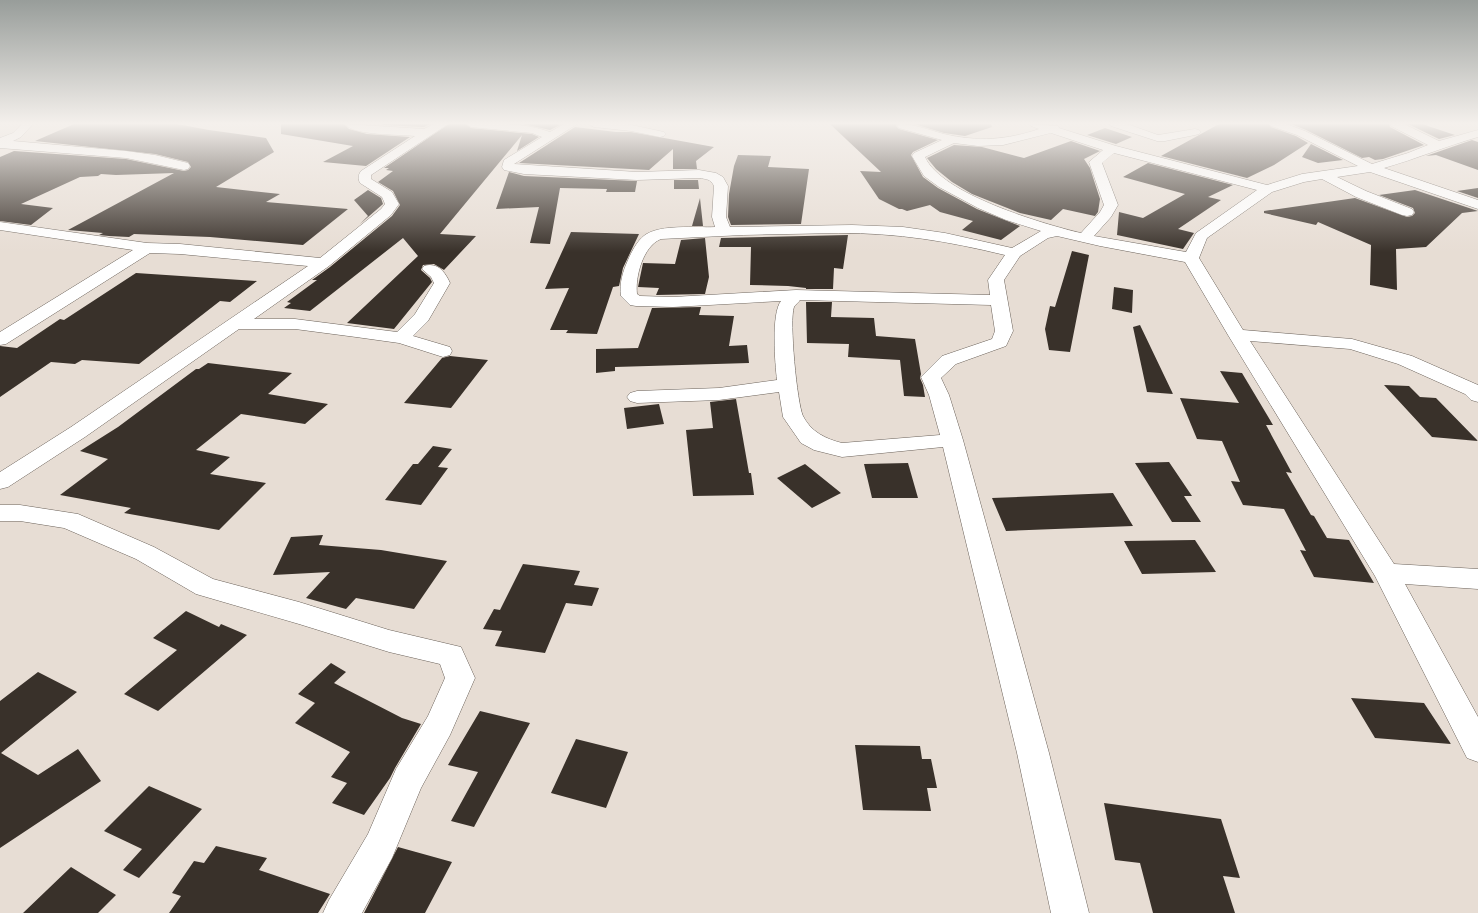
<svg xmlns="http://www.w3.org/2000/svg" width="1478" height="913" font-family="'Archivo Narrow',sans-serif">
  <rect width="100%" height="100%" fill="#e7ddd4"/>
  <path fill="#39312a" d="M74,124H177L209,130L266,138L274,152L216,187L280,194L266,202L348,209L303,245L210,237L134,234L129,237L109,236L99,235L103,233L68,230L174,173L116,175L101,174L98,176L80,177L21,204L53,208L31,225L0,221V157L14,151L126,159L184,171L188,170L191,167L188,162L155,154L35,141Z
    M281,124H344L349,129L367,134L410,137L366,166L323,162L353,146L281,134Z
    M383,124H430L424,127L382,125Z
    M449,124H465L471,128L532,134L539,137L517,151L522,135L440,234L476,236L444,270L434,264L423,265L421,270L430,278L432,282L394,329L347,323L418,256L403,238L310,311L284,308L291,303L287,302L317,280H312L330,267L392,216L400,205L393,191L378,182L393,171L386,170L389,168H384Z
    M523,124H555L560,125L550,130Z
    M830,124H897L896,126L899,129L938,140L913,152L911,155L923,177L938,188L977,209L1020,226L1001,240L962,230L973,221L940,212L930,205L907,211L902,209H899L879,199L860,171L881,172Z
    M914,124H991L992,127L965,136L944,133Z
    M1219,124H1269L1271,127L1296,136L1308,143L1274,165L1247,178L1161,156Z
    M1291,124H1389L1390,127L1424,145L1383,159L1375,160L1369,157L1362,158L1306,130Z
    M1408,124H1422L1455,135L1439,139Z
    M575,127L616,132H631L714,147L696,161L697,169H673V149L649,170L519,163Z
    M1105,128L1132,137L1116,144L1087,135Z
    M1472,140L1478,142V170L1436,155L1426,156Z
    M1071,141L1100,151L1084,159L1090,168L1100,199L1098,212L1095,216L1063,209L1051,220L1020,213L972,194L952,182L936,169L927,158L954,145L982,147L1024,158Z
    M1311,144L1343,160L1318,163L1302,157Z
    M738,155L771,156L768,167L809,169L801,224L731,225L728,217L729,194L734,166Z
    M1148,163L1233,185L1208,197L1221,200L1178,229L1194,233L1183,249L1117,235L1119,212L1143,218L1185,194L1123,177Z
    M509,172L524,176L637,181L635,192H606L607,189L560,188L550,244L530,243L539,207L496,209Z
    M674,180H698L699,189H674Z
    M1478,188V198L1457,191Z
    M368,190L381,198L383,204L360,224L368,216L354,200Z
    M1415,190L1478,211L1462,213L1426,247L1396,249L1397,290L1370,285L1371,245L1318,222L1316,225L1264,213V211L1355,198L1407,217L1412,216L1415,213L1413,208L1379,195Z
    M700,198L703,226H692Z
    M571,232L639,234L623,268L619,286L613,287L597,334L566,333L568,330H550L569,288L545,289Z
    M848,235L843,269L834,268L833,289H806V288L788,286L750,285L751,247H719L721,238Z
    M705,238L709,277L705,294L656,295L659,288L638,287L643,263L675,264L681,240Z
    M1072,251L1089,255L1070,352L1049,350L1045,329L1050,306L1055,307Z
    M136,273L257,281L230,302L220,301L139,364L82,360L75,364L51,362L0,397V346L17,348L60,319L64,320Z
    M1114,287L1133,290L1132,313L1112,309Z
    M806,302H832L831,317L874,318L876,336L915,339L921,374L920,378L923,385L925,397L904,396L900,360L848,357L849,344L807,343Z
    M701,307L699,315L734,316L729,346L747,345L749,363L615,367V371L596,373V349L638,348L652,308Z
    M1140,325L1173,394L1147,392L1133,327Z
    M450,356L488,360L451,408L404,403L442,358Z
    M208,363L292,373L268,394L328,404L305,424L241,414L196,450L230,457L210,474L266,483L219,530L124,513L131,508L60,495L108,459L80,451L118,427L196,369H199Z
    M1220,371L1242,373L1273,425H1266L1292,473L1286,472L1311,515L1314,516L1327,538L1349,540L1374,583L1314,577L1300,550L1306,551L1284,509L1243,505L1231,481L1240,482L1222,441L1197,439L1180,398L1239,403Z
    M1384,385L1409,386L1420,397L1436,398L1478,441L1432,437Z
    M736,399L749,473H751L754,495L693,496L686,430L713,428L710,402Z
    M659,404L664,424L627,429L624,408Z
    M433,446L452,449L438,467L448,468L421,505L385,500L413,464H418Z
    M1169,462L1192,496H1184L1201,522H1172L1135,463Z
    M908,463L918,498H872L864,464Z
    M805,464L841,493L812,508L777,478Z
    M1113,493L1133,526L1006,531L992,498Z
    M323,535L319,545L381,550L447,561L414,609L356,598L346,609L306,598L330,572L273,575L291,537Z
    M1195,540L1216,572L1142,574L1124,541Z
    M523,564L580,571L574,585L599,588L592,606L566,603L545,653L495,646L502,631L483,629L494,609L500,610Z
    M186,611L219,627L221,624L247,635L158,711L124,694L177,650L153,638Z
    M331,663L346,672L334,683L402,718L421,724L395,768L390,778L364,815L332,803L347,783L331,777L350,752L295,723L315,703L298,694Z
    M38,672L77,692L1,753L38,775L78,749L101,781L0,848V701Z
    M1351,698L1424,703L1451,744L1375,738Z
    M480,711L530,723L474,827L451,821L478,772L448,765Z
    M576,739L628,752L606,808L551,793Z
    M855,745L920,746L922,759H931L937,788H927L931,811L863,810Z
    M149,786L202,809L139,878L123,870L142,849L104,831Z
    M1104,803L1221,819L1240,878L1223,876L1235,913H1153L1140,863L1115,860Z
    M216,846L267,858L259,870L330,894L318,913H169L181,896L172,893L194,861L204,863Z
    M398,847L452,862L425,913H364Z
    M71,867L116,895L98,913H23Z"/>
  <g fill="none" stroke-linecap="round" stroke-linejoin="round">
    <g stroke="#6b625a" stroke-width="1">
      <path id="minor" d="M22,124H33L21,137L13,141L126,151L155,155L188,163L190,166L188,169L184,170L126,158L0,148V138L13,133Z
        M345,124L424,129L434,124H448L371,175V179L392,192L399,204L391,215L329,266L254,319H295L397,332L415,314L434,283L431,277L422,269L424,266C438,262 445,272 450,283L428,321L413,336L450,347L452,351L450,355L443,357L399,343L356,337L295,329H239L85,437L8,487L0,489V472L71,427L308,266L180,254L150,253L6,344L0,345V332L133,250L0,230V222L147,243L180,244L320,258L381,209L385,204L382,197L360,183C358,179 358,175 361,171L415,136C399,134 354,136 345,124Z
        M466,124C494,124 523,122 550,132L564,124H577L514,164L637,172L699,170L716,173L723,177L728,186L726,217L730,227L852,225L903,227L945,233L1012,248L1041,231L1006,220L978,208L939,187L924,176L912,156L914,153L942,140L899,128L897,126L899,124C914,124 929,130 944,134C978,142 1007,140 1039,129L1031,126L1030,124L1058,126L1059,128L1116,146L1267,185L1302,174L1358,166L1297,135L1271,126L1270,124H1286L1305,131L1372,164L1408,153L1428,145L1391,126L1390,124H1404L1439,141L1478,130V137C1446,146 1416,159 1384,168L1478,200V209L1370,172L1337,177L1366,191L1412,209L1414,212L1412,215L1407,216L1402,215L1356,197L1322,179L1304,182L1272,192L1207,238L1199,258L1243,330L1352,339L1412,356L1478,385V402L1471,400L1465,394L1398,364L1350,349L1250,341L1394,564L1478,569V589L1405,584L1478,717V762L1467,758L1375,576L1228,335L1185,262L1100,246L1057,236L1048,238L1020,256L1004,280L1013,331L1006,346L956,364L941,378L949,395L963,440L1049,753L1089,913H1051L1017,753L943,447L842,457L814,450L801,443L783,417L779,392L719,400L637,403L630,401L627,397L630,393L637,391L719,388L777,380C775,364 771,313 781,301L673,307L636,306L630,305L621,296C619,284 623,271 628,260C632,251 637,241 645,235C661,224 696,228 715,227L712,217L714,186C711,179 706,179 699,178L637,180L524,174L504,170L502,167L504,160L542,137L532,133L471,127ZM1051,133L1103,150L1089,162L1104,205L1100,212L1081,233C1043,224 941,194 925,157L954,143L978,146L1003,145ZM1114,153L1257,190L1196,233L1186,252L1094,236L1111,217L1118,205L1102,163ZM839,233C899,233 947,241 1005,255L988,280L990,295L796,290L673,297L640,296L637,294C635,277 643,246 661,239L743,235ZM800,300L991,305L995,331L992,339L942,356L921,377L929,395L940,435L842,443C826,439 811,432 803,416C797,403 789,320 794,307C795,305 799,302 800,300Z
        M589,124H627L664,132L666,134L664,136L660,137L631,131L594,127Z
        M1110,124H1127L1158,135L1195,129L1199,130L1201,132L1199,134L1195,135L1165,141H1157L1111,126Z
        M0,505H20L78,514L154,547L213,579L299,602L389,630L461,647L475,678L450,735L421,788L392,858L362,913H323L329,900L368,834L396,769L428,716L445,678L440,664L389,652L299,624L196,594L136,559L64,528L20,521H0Z"/>
    </g>
    <use href="#minor" fill="#fff" fill-rule="evenodd"/>
  </g>
  <linearGradient id="sky" x2="0" y2="1"><stop stop-color="#989d9a"/><stop offset="0.49" stop-color="#f4f0ec"/><stop offset="1" stop-color="#f4f0ec" stop-opacity="0"/></linearGradient>
  <rect width="1478" height="252" fill="url(#sky)"/>
</svg>
